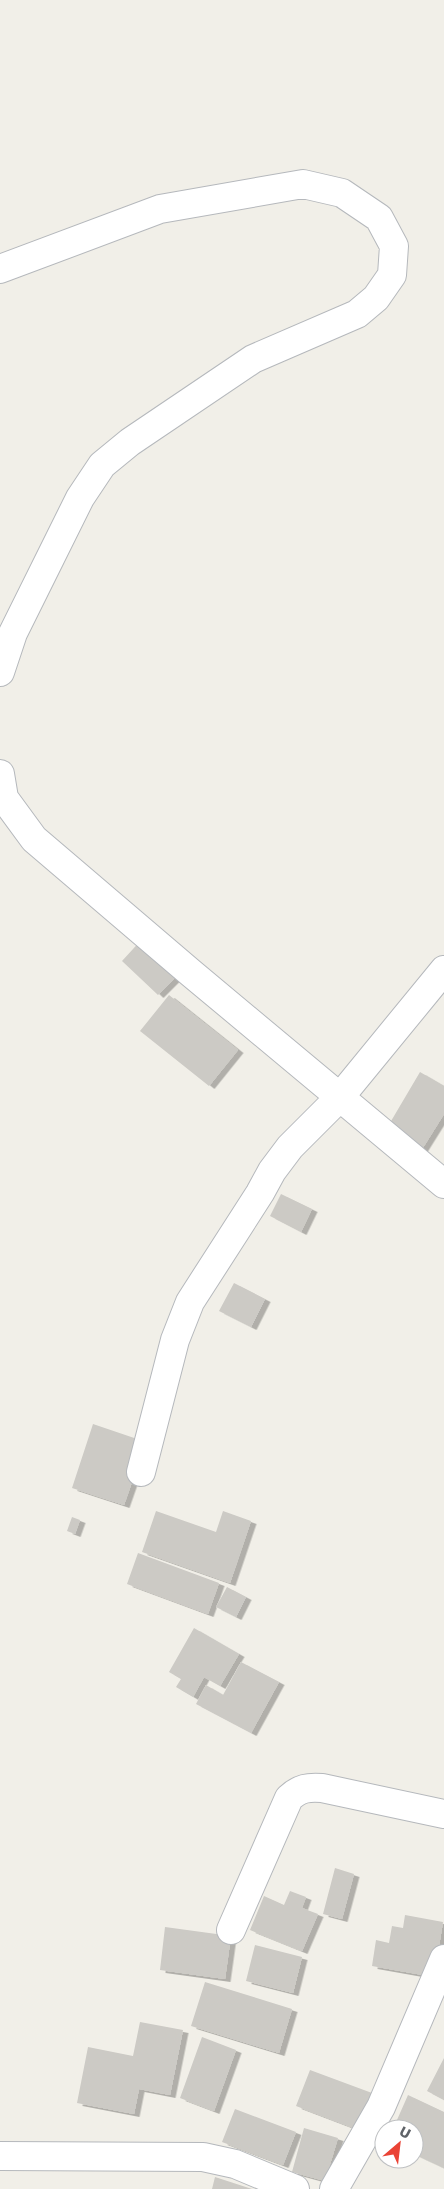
<svg xmlns="http://www.w3.org/2000/svg" width="444" height="2189" font-family="'Golos Text',sans-serif">
  <defs>
    <filter id="shadow"><feDropShadow dx="5.5" dy="3" stdDeviation="0" flood-color="#0004"/></filter>
  </defs>
  <rect width="100%" height="100%" fill="#f1efe8"/>
  <path fill="#cccac5" filter="url(#shadow)" d="M144,937L181,972L158,995L122,961Z
    M169,995L238,1050L209,1086L140,1031Z
    M420,1072L444,1086V1114L419,1154L384,1133Z
    M281,1194L312,1209L301,1232L270,1216Z
    M234,1283L265,1299L251,1327L219,1311Z
    M93,1424L146,1442L124,1505L72,1488Z
    M156,1511L216,1532L223,1511L251,1521L230,1583L142,1552Z
    M72,1517L80,1520L75,1534L67,1531Z
    M138,1553L219,1583L208,1614L127,1584Z
    M227,1587L246,1597L236,1617L216,1607Z
    M194,1628L239,1654L220,1686L204,1677L193,1697L176,1687L181,1679L169,1672Z
    M241,1662L279,1682L251,1733L196,1704L206,1685L223,1695Z
    M335,1868L354,1874L342,1919L323,1914Z
    M290,1891L306,1897L302,1908L318,1914L302,1951L250,1930L264,1896L284,1905Z
    M405,1915L443,1922L434,1977L372,1966L376,1940L389,1943L392,1926L403,1928Z
    M165,1927L231,1936L225,1979L160,1970Z
    M255,1945L302,1957L293,1993L246,1981Z
    M205,1982L292,2009L279,2053L191,2026Z
    M140,2022L183,2030L170,2095L139,2089L134,2114L77,2103L88,2047L133,2056Z
    M202,2037L236,2050L214,2111L180,2098Z
    M444,2058V2100L427,2091Z
    M310,2070L372,2093L359,2130L296,2106Z
    M408,2095L444,2112V2168L414,2154V2129H393Z
    M235,2109L296,2132L283,2165L222,2142Z
    M304,2128L338,2138L325,2181L292,2172Z
    M215,2177L252,2189H212Z"/>
  <g fill="none" stroke-linecap="round" stroke-linejoin="round">
    <g stroke="#b5b8bc" stroke-width="30">
      <path id="minor" d="M0,269L160,209L303,184L342,193L379,218L394,246L392,275L376,298L357,314L253,359L130,442L102,465L80,498L13,633L0,672
        M0,774L4,798L34,839L191,973L444,1184
        M141,1472L175,1340L190,1302L260,1193L272,1171L290,1147L340,1097L444,970
        M231,1930L289,1798C300,1788 308,1787 322,1788L444,1814
        M0,2156L203,2157L235,2164L295,2189
        M334,2189L381,2107L444,1959"/>
    </g>
    <use href="#minor" stroke="#fff" stroke-width="28"/>
  </g>
  <g transform="translate(399 2144) rotate(28)"><circle r="24" fill="#ffffff" stroke="#bfc1c3"/>
  <path d="M0-4L9 19L0 12L-9 19Z" fill="#ea4335"/>
  <text y="-8" font-size="14" font-weight="bold" text-anchor="middle" fill="#5f6368">U</text>
  </g>
</svg>
